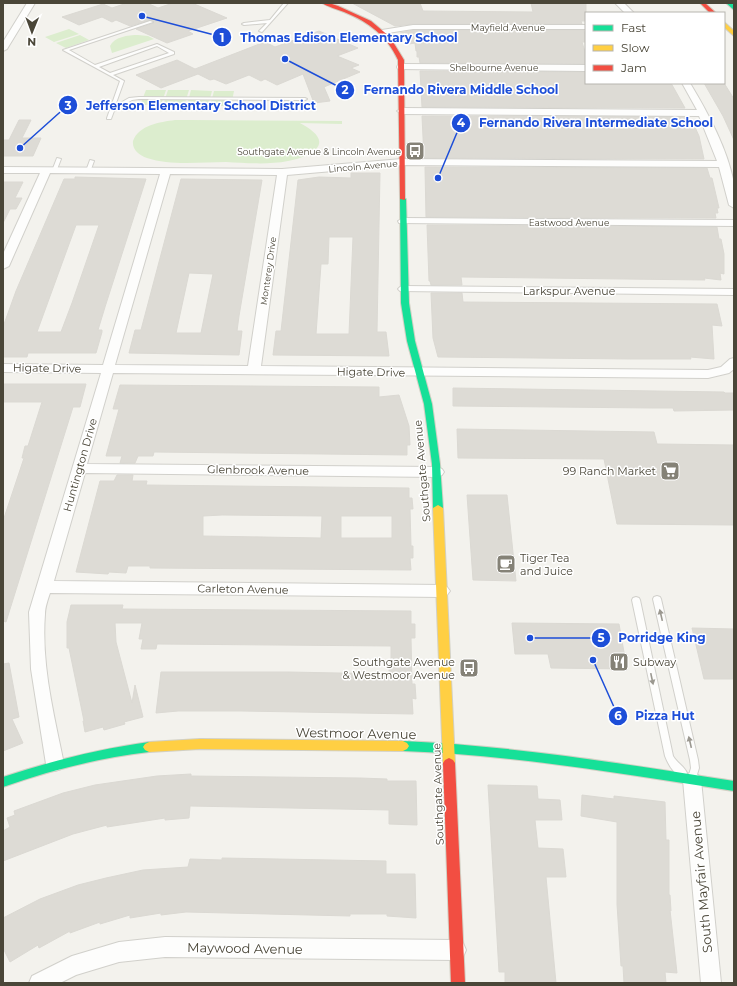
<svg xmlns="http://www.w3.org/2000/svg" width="737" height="986" font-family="Montserrat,sans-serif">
  <rect width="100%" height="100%" fill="#f3f2ed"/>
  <path fill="#dcedce" d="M69,29L79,34L54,42L45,37Z
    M80,35L89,40L66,48L56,43Z
    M138,35L148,36L154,39L112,53L110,46C114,37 128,35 138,35Z
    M146,90H166L161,105H140Z
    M168,90H189L184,106L163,105Z
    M191,90L212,91L208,106L187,105Z
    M214,91H234L231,106H210Z
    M175,120H189L342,121V124L300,123C315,131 332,144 305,156C300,158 294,160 288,161C268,165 246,163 226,162C203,162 170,166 147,158C139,155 132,150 133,141C139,125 160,122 175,120Z"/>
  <path fill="#dddbd5" stroke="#dbd9d3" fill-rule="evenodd" d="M127,3H147L158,8L173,3H192L227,18L188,31L193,34L167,43L136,29L154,23L150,20L130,26L116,20L112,22L102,17L79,25L62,17L103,4L112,8Z
    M352,3H420L423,11L533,12L531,3H586V21H581L582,24H413L395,26Z
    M413,30H584L586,42H582L586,55V64L420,63L419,57H417V51H416L415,43L409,44L400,33Z
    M319,31L358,48L337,56L359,65L351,68L360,72L324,87L330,101L314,103L303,74L277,85L265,79L261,81L249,75L226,84L214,79L210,80L198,74L161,88L136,75L177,60L195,69L262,43L265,42L275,47Z
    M420,71L586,72V83H671L685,108L422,107Z
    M704,83H724L734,99V140L723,116Z
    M422,116L689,117L692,125H694L699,136L704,159L424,158Z
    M19,120H31L22,138H41L33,156H3V140H9Z
    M425,167L707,168L710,178H712L719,208H717L718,213H715L716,218L426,217Z
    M351,173H380L377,332H386L389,356L273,355L276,331H281L298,180L319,177L351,178ZM329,237H353L349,334H316L321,264H328Z
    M75,177L146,179L105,307L98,330H102V332L96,353H28L27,357H3V327L16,291L64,179H75ZM76,225H99L72,303L61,332H37Z
    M181,179L262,180L239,316L237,331H242L239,355L129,353L135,330H141ZM189,273L213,274L201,333H176Z
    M3,182H23L15,198H22L16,209H10L3,223Z
    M427,225L717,227L719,239H721L724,254V274L720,273L721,280L704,278L705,280L461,277L462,285H431L430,281H429Z
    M431,293H462L463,302L717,304L722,326L712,325L714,359L690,357L691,359H631L438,357L433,338Z
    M3,384H86L80,407H73L6,622L3,621V521L24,458H22L25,446H28L42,402H3Z
    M120,385L379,387V397L399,395L409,426L410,445H407V455L154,452L153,456H138L135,463H120L122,456H106L119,409H113Z
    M453,388L724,392L725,393H734V410L674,411L673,408H653L453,406Z
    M457,429L654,432L657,444L734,445V525L617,524L604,459L458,458Z
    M117,475H133L132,481H147L146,485L409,488V498H412L413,509H410L411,546H413V558H410L411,570L150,568V566H128L126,573L109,572L108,574L76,572L100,481H114ZM222,515L322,516L321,538L203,536V516ZM341,516H392V538H341Z
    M467,495H507L516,581L473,580Z
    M71,605H123L122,609L411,611V624H415V638H411L412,684H415L416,699L412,698L413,714L241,711H178L156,713L161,672H288L389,674V669H391V646L157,644L156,649H141L143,639H139L142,623H115L116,642L132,703L135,685L143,717L124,722L125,724L104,730L103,727L85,732L83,721H84L69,648H67V622Z
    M512,623L619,624L627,669L551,668L548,654H515Z
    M692,628L734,629V679H704Z
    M9,663L19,717L12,719L23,743L3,751V664Z
    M191,774V776L360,778L387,779V781H416L417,825L389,824V810L190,806L189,818L165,820V818L107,827V825L73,834L3,861V831L10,827L7,818L15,815L14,811L63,793L95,785L157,776Z
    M488,785L537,786L538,799L560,800L562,820H535L538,848L563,849L566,877H546L556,983H505V972H499Z
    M582,795L614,799V796L665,802L666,840H669V895H670L671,911L670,910L677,973L665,972L666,983H624L623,966H621L617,904V822L581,816Z
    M222,858L386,861V874H415L416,918L387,916V914H350V916L186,912L161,915V913L130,918V915L100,924V922L70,933V931L39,948L38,945L10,962L3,948V918L40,899L78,885L106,878L143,870L188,867L190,859L222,860Z"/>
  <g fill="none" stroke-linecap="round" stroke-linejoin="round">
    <g stroke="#d1d0cb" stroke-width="2">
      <path id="lane" d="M284,3H288L262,32L259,31L267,23L244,25L242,24L244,23L270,20Z
        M150,21L153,22L69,50L95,65L157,44L174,52V54L113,75L124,81L115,106L129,98L139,97L305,98L307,99L305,100L139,99L132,100L114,111L111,119H107V118L120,81L63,50ZM157,46L169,53L110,73L99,67Z
        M57,158L61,159L56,172H52V171Z
        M90,160L94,161L90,172H86V171Z
        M657,596L660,597L661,599L698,760L699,768L695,781L692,782L689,781L688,778L691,768L690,760L653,599L654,597Z
        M636,597L639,598L640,600L673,756C677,763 684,766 687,773L686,776C676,779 668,764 665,756L632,600L633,598Z"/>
    </g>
    <g stroke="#d1d0cb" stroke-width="2">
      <path id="street" d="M27,3H35L7,49L3,51V42Z
        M615,3H624L634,13H625Z
        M413,25H586V29H413L382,34L378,32L382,30Z
        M401,64L586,65V71L398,69L397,67L398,65Z
        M682,83H690C708,113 727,148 734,183C735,191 734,200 734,208L729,205L719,167L402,165L287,175L261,366L708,370L721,367L730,359L734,358V369L729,373L708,378L113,373L87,464L437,467L442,469L444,472L442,475L437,477L85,473L54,581L442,585L447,587L450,591L447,595L442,597L50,593C48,599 45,607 45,614C41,664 54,715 64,764L61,769L55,771L49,769L46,764L31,669L29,612L101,373L3,372V364L103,365L160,174L50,173L9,266L3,269V254L40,173H3V167L282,169L402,159L717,161L699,116L402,114L397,111L402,108L697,110ZM170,174L277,175L248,366L115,365Z
        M403,218L734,220V226L399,223L398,221Z
        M404,286L734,289V295L400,291L398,289L400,287Z
        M692,772L698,775L701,780L721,983H701L683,780L686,775Z
        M165,937L456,940L463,943L466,950L463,957L456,960L165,957L119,962L76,975L60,983H29L32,976L72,956L119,942Z"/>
    </g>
    <g stroke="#d2d0c4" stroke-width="2">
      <path id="fast" d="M726,3H731L734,5V10Z
        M403,197L406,199L409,303L415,341L432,404L440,464L443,508L438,511L433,508L432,464L424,404L407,341L401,303L400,199Z
        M403,741C515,746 624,764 734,781V791C624,774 515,755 403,751L399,749L397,746L399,743Z
        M149,742L153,744L155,747L153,750L149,752C99,758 51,770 3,787V777C51,761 99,749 149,742Z"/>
    </g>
    <g stroke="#d2d0c4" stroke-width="2">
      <path id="slow" d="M724,22L734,31V36L724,27Z
        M438,505L443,508L455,763L453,766L449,768L445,766L443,763L433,508Z
        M200,739L403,741L407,743L409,746L407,749L403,751L200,749L149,752L145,750L143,747L145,744L149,742Z"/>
    </g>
    <g stroke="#d2d0c4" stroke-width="2">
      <path id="jam" d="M322,3H329L338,6L371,21L390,37L404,60L405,200L400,199L398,60C387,36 369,22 344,12C337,9 328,7 322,3Z
        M700,3H705L716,13H710Z
        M449,758L453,760L455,763L465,983H451L443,763L445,760Z"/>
    </g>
    <use href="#lane" fill="#fdfdfc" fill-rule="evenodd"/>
    <use href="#street" fill="#fdfdfc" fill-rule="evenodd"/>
    <use href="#fast" fill="#16e098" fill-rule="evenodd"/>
    <use href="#slow" fill="#ffcf43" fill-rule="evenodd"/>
    <use href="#jam" fill="#f24e42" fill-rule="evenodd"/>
  </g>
  <defs><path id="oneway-solid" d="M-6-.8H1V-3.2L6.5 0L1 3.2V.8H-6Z"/></defs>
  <g fill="#9b9890">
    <use href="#oneway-solid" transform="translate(661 615) rotate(-103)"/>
    <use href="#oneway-solid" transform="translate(652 679) rotate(78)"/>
    <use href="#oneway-solid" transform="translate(690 742) rotate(-103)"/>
  </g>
  <defs>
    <g id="bus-square" transform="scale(1)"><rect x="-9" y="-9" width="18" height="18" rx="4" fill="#858277" stroke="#fff"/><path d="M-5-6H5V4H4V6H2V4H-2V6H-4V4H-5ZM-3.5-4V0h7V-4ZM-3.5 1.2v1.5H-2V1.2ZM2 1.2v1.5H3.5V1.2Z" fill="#fff"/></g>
    <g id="supermarket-square" transform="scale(1)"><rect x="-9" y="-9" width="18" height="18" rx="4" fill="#858277" stroke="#fff"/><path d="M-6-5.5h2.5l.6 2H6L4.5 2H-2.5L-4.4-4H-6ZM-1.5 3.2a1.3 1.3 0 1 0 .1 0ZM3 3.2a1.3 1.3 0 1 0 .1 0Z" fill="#fff"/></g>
    <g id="cafe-square" transform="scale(1)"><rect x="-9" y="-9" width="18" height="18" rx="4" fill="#858277" stroke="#fff"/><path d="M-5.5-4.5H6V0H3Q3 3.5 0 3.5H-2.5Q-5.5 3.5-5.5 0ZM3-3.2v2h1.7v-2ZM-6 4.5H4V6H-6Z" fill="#fff"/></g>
    <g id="restaurant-square" transform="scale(1)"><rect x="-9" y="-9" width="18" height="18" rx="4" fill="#858277" stroke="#fff"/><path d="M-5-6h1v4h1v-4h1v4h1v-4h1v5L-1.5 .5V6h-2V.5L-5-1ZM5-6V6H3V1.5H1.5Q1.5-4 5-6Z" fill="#fff"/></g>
  </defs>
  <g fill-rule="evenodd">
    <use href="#bus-square" x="415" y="151"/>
    <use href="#supermarket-square" x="670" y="471"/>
    <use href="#cafe-square" x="506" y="564"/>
    <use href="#restaurant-square" x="619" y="662"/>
    <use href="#bus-square" x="469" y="668"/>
  </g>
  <g text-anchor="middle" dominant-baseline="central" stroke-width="3" stroke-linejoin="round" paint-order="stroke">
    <g font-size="9" fill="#4a4638" stroke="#fff">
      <text x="508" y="27">Mayfield Avenue</text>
      <text x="494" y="67">Shelbourne Avenue</text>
      <text transform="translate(363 166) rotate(-5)">Lincoln Avenue</text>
      <text x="569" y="222">Eastwood Avenue</text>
      <text transform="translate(268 271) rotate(-82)">Monterey Drive</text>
    </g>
    <g font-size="9" fill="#4a4638" stroke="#fff" text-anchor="end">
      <text x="401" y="151">Southgate Avenue &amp; Lincoln Avenue</text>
    </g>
    <g font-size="11" fill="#4a4638" stroke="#fff">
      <text x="569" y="291">Larkspur Avenue</text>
      <text transform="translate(47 368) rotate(1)">Higate Drive</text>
      <text transform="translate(371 372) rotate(1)">Higate Drive</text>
      <text transform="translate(80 465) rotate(-74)">Huntington Drive</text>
      <text transform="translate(258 470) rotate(1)">Glenbrook Avenue</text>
      <text transform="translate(422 471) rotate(-95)">Southgate Avenue</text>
      <text transform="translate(243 589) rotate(1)">Carleton Avenue</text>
      <text transform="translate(438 794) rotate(-92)">Southgate Avenue</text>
    </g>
    <g font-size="11" fill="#4a4638" stroke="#fff" text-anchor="end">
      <text x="656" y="471">99 Ranch Market</text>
      <text x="520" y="558" text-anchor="start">Tiger Tea<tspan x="520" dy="13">and Juice</tspan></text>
      <text x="455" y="662">Southgate Avenue<tspan x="455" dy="13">&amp; Westmoor Avenue</tspan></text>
      <text x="633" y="662" text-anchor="start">Subway</text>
    </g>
    <g font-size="13" fill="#4a4638" stroke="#fff">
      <text transform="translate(356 733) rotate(1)">Westmoor Avenue</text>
      <text transform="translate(701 882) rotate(-95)">South Mayfair Avenue</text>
      <text transform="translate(245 948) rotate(1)">Maywood Avenue</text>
    </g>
  </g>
  <path fill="none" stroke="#1d4ed8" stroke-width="1.5" d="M142 16L222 37M285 59L345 90M20 148L68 105M438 178L461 123M530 638L601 638M593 660L618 716"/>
  <g fill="#1d4ed8" stroke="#fff" stroke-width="1.5">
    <circle cx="142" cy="16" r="4"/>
    <circle cx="285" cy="59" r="4"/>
    <circle cx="20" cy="148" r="4"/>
    <circle cx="438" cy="178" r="4"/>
    <circle cx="530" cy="638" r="4"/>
    <circle cx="593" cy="660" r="4"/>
    <circle cx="222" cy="37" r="10"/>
    <circle cx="345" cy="90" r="10"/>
    <circle cx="68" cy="105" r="10"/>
    <circle cx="461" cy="123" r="10"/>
    <circle cx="601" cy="638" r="10"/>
    <circle cx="618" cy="716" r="10"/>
  </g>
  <g font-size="12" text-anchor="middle" font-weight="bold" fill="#fff">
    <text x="222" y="42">1</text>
    <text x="345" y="94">2</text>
    <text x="68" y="110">3</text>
    <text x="461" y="127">4</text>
    <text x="601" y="642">5</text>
    <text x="618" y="720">6</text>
  </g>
  <g font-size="12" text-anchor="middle" font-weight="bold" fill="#1d4ed8" stroke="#fff" stroke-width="3" stroke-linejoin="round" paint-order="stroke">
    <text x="349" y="42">Thomas Edison Elementary School</text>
    <text x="461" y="94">Fernando Rivera Middle School</text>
    <text x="201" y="110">Jefferson Elementary School District</text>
    <text x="596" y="127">Fernando Rivera Intermediate School</text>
    <text x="662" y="642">Porridge King</text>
    <text x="665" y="720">Pizza Hut</text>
  </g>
  <rect width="737" height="986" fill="none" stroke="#4a4638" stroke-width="8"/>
  <rect x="585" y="12" width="140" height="72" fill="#ffffff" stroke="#b7b5af"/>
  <rect x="593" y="25" width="20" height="6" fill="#16e098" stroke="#b7b5af"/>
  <text x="621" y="32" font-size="12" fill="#4a4638">Fast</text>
  <rect x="593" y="45" width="20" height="6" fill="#ffcf43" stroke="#b7b5af"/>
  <text x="621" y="52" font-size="12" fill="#4a4638">Slow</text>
  <rect x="593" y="65" width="20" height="6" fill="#f24e42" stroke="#b7b5af"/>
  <text x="621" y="72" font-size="12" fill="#4a4638">Jam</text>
  <g transform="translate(32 32) rotate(181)" stroke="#ffffff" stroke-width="3" paint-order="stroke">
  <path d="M0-3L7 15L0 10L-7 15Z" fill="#4a4638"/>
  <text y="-6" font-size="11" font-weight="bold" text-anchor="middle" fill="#4a4638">N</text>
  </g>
</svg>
